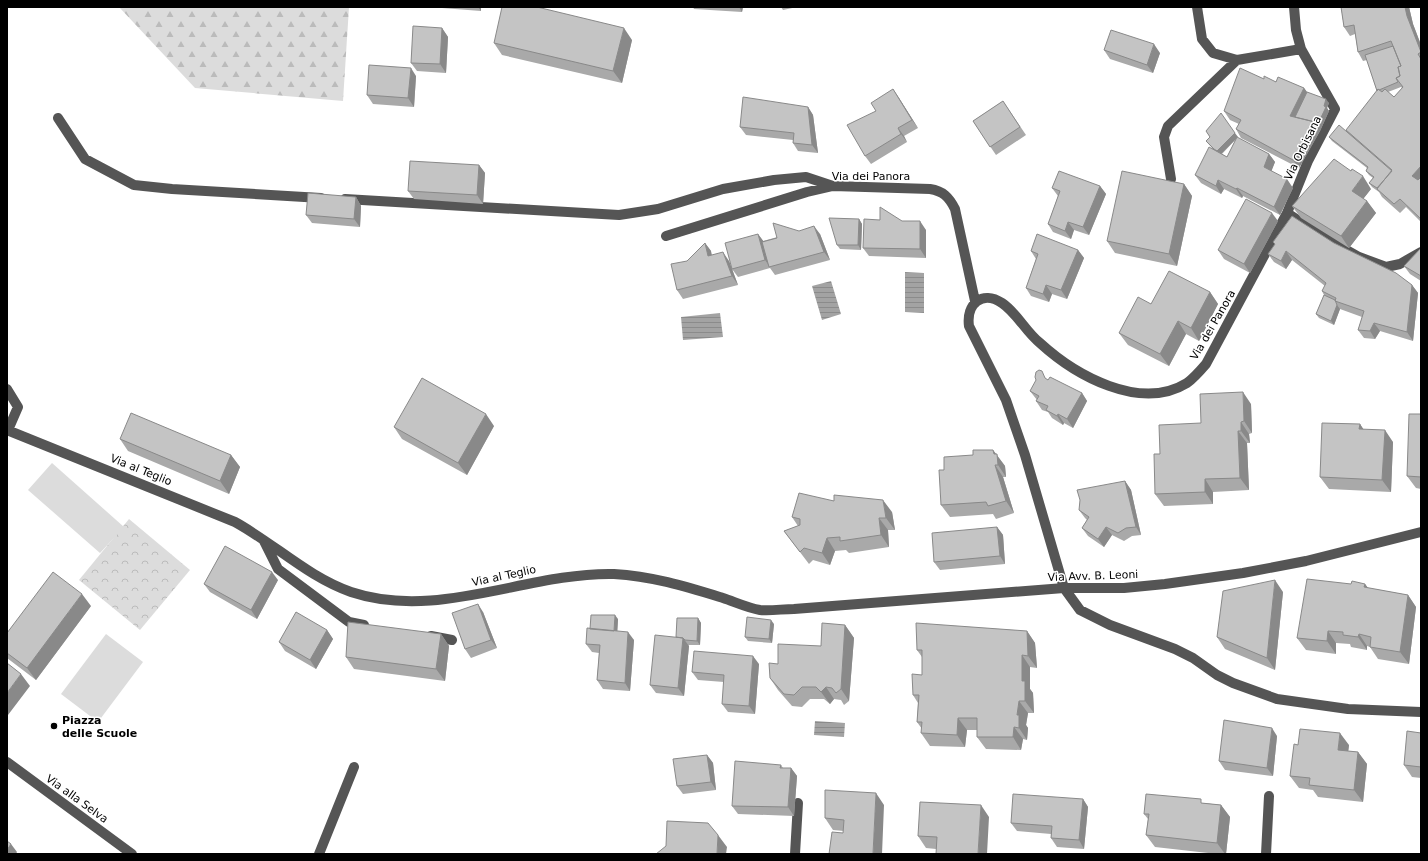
<svg xmlns="http://www.w3.org/2000/svg" width="1428" height="861" font-family="'DejaVu Sans',sans-serif">
  <defs>
    <pattern id="forest-firs" width="22" height="20" patternUnits="userSpaceOnUse"><rect width="22" height="20" fill="#dcdcdc"/><path d="M5 1l3.5 6h-7zM16 11l3.5 6h-7z" fill="#bbb"/></pattern>
    <pattern id="park-crowns" width="20" height="18" patternUnits="userSpaceOnUse"><rect width="20" height="18" fill="#dcdcdc"/><path d="M2 6a3 3 0 1 1 6 0M12 15a3 3 0 1 1 6 0" fill="none" stroke="#bbb"/></pattern>
    <pattern id="water-rules" width="6" height="5" patternUnits="userSpaceOnUse"><rect width="6" height="5" fill="#a3a3a3"/><path d="M0 2.5h6" fill="none" stroke="#8b8b8b"/></pattern>
  </defs>
  <rect width="100%" height="100%" fill="#fff"/>
  <path fill="url(#forest-firs)" d="M119,7H349L343,101L195,88Z"/>
  <path fill="url(#park-crowns)" d="M129,519L190,570L140,630L79,580Z"/>
  <path fill="#dcdcdc" d="M52,463L124,527L100,553L28,490Z
    M106,634L143,662L98,722L61,694Z"/>
  <path fill="url(#water-rules)" d="M905,272L924,273V313L905,312Z
    M831,281L841,314L822,320L812,286Z
    M720,313L723,337L683,340L681,317Z
    M815,721L845,723L844,737L814,735Z"/>
  <g fill="none" stroke-linecap="round" stroke-linejoin="round">
    <path stroke="#555" stroke-width="10" d="M1197,7L1202,39L1213,53L1237,60L1301,49
      M58,118L85,159L134,185L172,189L321,198
      M1171,179L1164,137L1168,126L1237,60
      M345,199L619,215L658,209L723,189L774,180L806,177L833,186
      M1287,213L1308,161L1335,109L1301,49L1296,30L1294,7
      M666,236L807,192L833,186L930,189C943,191 949,197 955,209L975,301
      M1421,252L1400,264L1386,267L1359,257L1320,235L1287,213L1206,364C1200,371 1194,378 1187,383C1140,412 1075,375 1040,343C1026,332 1017,313 1002,303C982,290 966,304 969,326L1006,400L1025,455L1064,588L1080,610L1110,625L1175,649L1193,658L1217,675L1233,683L1277,699L1348,709L1421,712
      M7,389L18,407L8,430
      M7,430L235,522C275,544 308,577 351,592C438,621 527,572 614,574C652,576 687,587 723,598C735,602 748,608 760,610C771,611 783,609 794,609L1064,588H1124L1165,584L1243,573L1306,561L1421,532
      M264,541L278,569L349,622L364,625
      M431,636L452,640
      M7,762L132,854
      M319,854L354,767
      M795,854L798,803
      M1266,854L1269,796"/>
  </g>
  <path fill="#a9a9a9" fill-rule="evenodd" d="M441,7H481V11L442,8Z
    M693,7H743L742,12L694,9Z
    M781,7H797L783,10Z
    M1341,7H1409L1413,24L1421,45V222L1406,207L1400,213L1382,197L1379,192L1372,187L1369,183L1373,178L1369,175L1366,171L1367,168L1332,141L1329,137L1347,132L1377,91L1367,60L1363,61L1358,52L1355,34L1350,36L1344,27ZM1401,87L1402,88L1394,97L1388,92Z
    M442,28L448,37L446,73L417,71L411,63Z
    M632,40L622,83L502,55L494,43Z
    M1104,50L1160,53L1153,73L1110,59Z
    M416,76L414,107L373,104L367,95Z
    M1264,79L1304,88L1307,92L1329,103L1327,108L1329,111L1320,131L1299,168L1241,138L1236,129L1239,124L1230,120L1224,111Z
    M893,89L899,98L918,128L904,136L907,142L871,164L865,156L876,111Z
    M1003,101L1026,135L996,155L973,121Z
    M808,107L813,115L818,153L798,151L793,143V140L746,135L740,127Z
    M1206,131L1238,137L1237,138L1269,154L1275,162L1271,171L1293,188L1280,215L1243,196L1242,198L1224,189L1221,194L1201,183L1195,175L1212,148L1206,141L1210,137ZM1236,139L1227,157L1222,154Z
    M479,165L485,173L483,204L414,199L408,191Z
    M1184,184L1192,196L1177,266L1115,253L1107,241Z
    M1100,186L1106,194L1089,235L1074,230L1071,239L1053,232L1048,224L1058,196L1052,188Z
    M1371,189L1363,199L1367,201L1376,213L1349,248L1301,218L1292,206Z
    M356,197L361,206L360,227L312,223L306,215Z
    M859,219L862,224L861,250L840,249L837,245Z
    M902,221L926,230V258L869,256L863,248Z
    M1278,221L1250,273L1224,259L1218,250Z
    M799,231L820,234L830,260L775,275L770,268L738,277L732,269L758,234L763,241Z
    M705,243L711,251V255L729,261L738,285L683,299L677,290L687,261Z
    M1334,243L1412,285L1418,293L1413,341L1380,331L1375,339L1364,338L1358,330L1362,317L1340,309L1334,325L1319,318L1316,314L1324,295L1322,291L1325,286L1292,260L1286,269L1274,262L1268,254Z
    M1421,248V281L1410,274L1404,266Z
    M1078,250L1084,258L1067,299L1052,294L1049,302L1031,296L1026,288L1036,259L1031,251Z
    M1210,292L1218,304L1199,341L1186,334L1169,366L1128,345L1119,333L1151,304Z
    M1048,380L1082,393L1087,401L1073,428L1064,423L1063,425L1052,418L1048,412L1042,410L1036,401L1037,400L1030,391Z
    M1251,404L1252,433L1249,434L1250,443H1247L1249,490L1213,492V504L1164,506L1155,494L1201,423Z
    M1421,414V489L1416,488L1407,476Z
    M1360,424L1363,429L1393,442L1391,492L1329,489L1320,477Z
    M494,426L467,475L402,439L394,427Z
    M120,439L231,455L240,467L229,494L128,451Z
    M993,450L1005,466L1006,477H1003L1014,513L996,519L993,514L950,517L941,505L944,470L973,455Z
    M1125,481L1131,490L1141,535L1132,536L1124,541L1112,535L1104,547L1088,536L1082,528L1087,520L1085,518L1079,510Z
    M892,512L895,530H888L889,547L849,553L846,550L835,551L830,565L813,560L809,564L784,531L798,526L792,517Z
    M997,527L1003,535L1005,564L940,570L934,562Z
    M278,580L257,619L210,592L204,584Z
    M1351,584H1365L1368,588L1408,595L1416,607L1409,664L1378,659L1370,647L1367,646V650L1351,647L1350,644L1336,643V654L1306,650L1297,638Z
    M1283,592L1275,670L1225,649L1217,637Z
    M91,606L36,680L7,658V633Z
    M483,612L497,648L471,658L465,649Z
    M698,618L701,623L700,645H688L689,646L684,696L656,693L650,685L676,637Z
    M618,619L617,631L634,640L630,691L603,689L597,680L599,653L592,652L586,644L590,629Z
    M774,624L772,643L748,641L745,637Z
    M845,625L854,638L849,701L844,705L841,700L834,699L830,704L824,699H810L802,707L792,706L778,690L770,678L778,664L821,646Z
    M327,630L333,639L316,669L285,651L279,642Z
    M1027,631L1035,643L1037,668L1030,667V689L1033,693L1034,713H1028L1026,725L1028,728L1027,740L1023,739L1021,750L986,749L977,737V730H967L965,747L930,746L921,733L922,729L917,722L918,703L913,695L922,675V657L917,650Z
    M441,634L449,646L445,681L354,669L346,657Z
    M759,664L755,714L728,712L722,704L724,682L698,680L692,672Z
    M1421,733V778L1412,777L1404,765Z
    M1277,736L1273,776L1225,770L1219,761Z
    M1298,745H1349L1348,751L1358,752L1367,764L1363,802L1318,797L1313,790L1299,788L1290,776Z
    M707,755L713,763L716,790L683,794L677,786Z
    M781,765L783,768H791L797,776L794,816L738,814L732,806Z
    M1083,799L1088,807L1084,849L1057,847L1051,838V834L1017,831L1011,823Z
    M1204,803L1221,805L1230,817L1226,854H1217L1155,847L1146,835L1148,819L1144,814Z
    M884,805L843,833L844,831L833,830L825,818Z
    M989,817L936,849L926,848L918,836Z"/>
  <path fill="#898989" d="M478,7H481V11Z
    M739,7H743L742,12Z
    M1405,7H1409L1413,24L1421,45V52L1407,16Z
    M442,28L448,37L446,73L440,64Z
    M624,28L632,40L622,83L613,71Z
    M1154,44L1160,53L1153,73L1147,65Z
    M411,68L416,76L414,107L408,98Z
    M1304,88L1310,96L1298,121L1290,116Z
    M893,89L899,98L918,128L912,120Z
    M1326,99L1329,103L1327,108L1329,111L1320,131L1299,168L1293,160L1324,106Z
    M808,107L813,115L818,153L812,145Z
    M898,128L904,136L907,142L901,134Z
    M1235,133L1238,137L1219,156L1216,152Z
    M1269,154L1275,162L1270,175L1264,167Z
    M479,165L485,173L483,204L477,195Z
    M1421,166V181L1418,184L1412,176Z
    M1363,176L1371,189L1360,203L1352,191Z
    M1287,179L1293,188L1280,215L1274,207Z
    M1218,180L1224,189L1221,194L1216,186Z
    M1184,184L1192,196L1177,266L1169,254Z
    M1100,186L1106,194L1089,235L1083,227Z
    M1237,188L1243,196L1242,198L1236,189Z
    M356,197L361,206L360,227L354,219Z
    M1367,201L1376,213L1349,248L1341,236Z
    M1272,213L1278,221L1250,273L1244,264Z
    M859,219L862,224L861,250L858,245Z
    M920,221L926,230V258L920,249Z
    M1068,222L1074,230L1071,239L1065,231Z
    M814,226L820,234L830,260L824,252Z
    M758,234L764,242L770,267L765,260Z
    M705,243L711,251L714,264L708,256Z
    M1078,250L1084,258L1067,299L1061,290Z
    M1286,251L1292,260L1286,269L1281,261Z
    M723,252L729,261L738,285L732,276Z
    M1046,285L1052,294L1049,302L1043,294Z
    M1412,285L1418,293L1413,341L1407,332Z
    M1210,292L1218,304L1199,341L1191,328Z
    M1337,305L1340,309L1334,325L1331,321Z
    M1178,321L1186,334L1169,366L1160,354Z
    M1374,323L1380,331L1375,339L1370,331Z
    M1243,392L1251,404L1252,433L1244,421Z
    M1082,393L1087,401L1073,428L1067,419Z
    M486,414L494,426L467,475L458,463Z
    M1058,414L1064,423L1063,425L1057,416Z
    M1241,422L1249,434L1250,443L1241,431Z
    M1360,424L1368,436L1359,429Z
    M1385,430L1393,442L1391,492L1382,480Z
    M1238,431L1247,443L1249,490L1240,478Z
    M993,450L1005,466L1006,477L998,465L994,454Z
    M231,455L240,467L229,494L220,481Z
    M995,465L1003,477L1014,513L1006,501Z
    M1205,479L1213,492V504L1205,492Z
    M1125,481L1131,490L1141,535L1136,527Z
    M883,500L892,512L895,530L886,518Z
    M879,518L888,530L889,547L881,535Z
    M997,527L1003,535L1005,564L1000,556Z
    M1106,527L1112,535L1104,547L1098,539Z
    M827,538L835,551L830,565L822,553Z
    M272,572L278,580L257,619L251,610Z
    M1275,580L1283,592L1275,670L1267,658Z
    M1365,584L1374,596L1364,587Z
    M82,594L91,606L36,680L27,668Z
    M1408,595L1416,607L1409,664L1400,652Z
    M478,604L483,612L497,648L491,640Z
    M615,615L618,619L617,639L614,634Z
    M698,618L701,623L700,645L697,641Z
    M771,620L774,624L772,643L769,639Z
    M845,625L854,638L849,701L841,689Z
    M327,630L333,639L316,669L310,660Z
    M1027,631L1035,643L1037,668L1028,656Z
    M1328,631L1336,643V654L1327,641Z
    M628,632L634,640L630,691L625,683Z
    M441,634L449,646L445,681L436,669Z
    M1359,634L1367,646V650L1358,637Z
    M683,638L689,646L684,696L678,688Z
    M1022,655L1030,667V689L1033,693L1034,713L1025,701L1022,681Z
    M753,656L759,664L755,714L749,706Z
    M21,674L30,686L8,715L7,713V693Z
    M826,687L834,699L830,704L821,692Z
    M1019,701L1028,713L1026,725L1028,728L1027,740L1019,728L1017,715Z
    M958,718L967,730L965,747L957,735Z
    M1014,727L1023,739L1021,750L1013,737Z
    M1272,728L1277,736L1273,776L1267,768Z
    M1340,733L1349,745L1347,762L1338,750Z
    M1358,752L1367,764L1363,802L1354,790Z
    M707,755L713,763L716,790L711,782Z
    M791,768L797,776L794,816L788,807Z
    M876,793L884,805L882,854H873Z
    M1083,799L1088,807L1084,849L1079,840Z
    M981,805L989,817L987,854H978Z
    M1221,805L1230,817L1226,854H1225L1217,843Z
    M718,835L727,847L726,854H717Z
    M11,844L17,852L16,854H7V850Z"/>
  <path fill="#c4c4c4" stroke="#898989" d="M502,7H537L624,28L613,71L494,43Z
    M1341,7H1405L1407,16L1421,52L1418,54L1421,59V166L1412,176L1418,180L1421,177V219L1400,199L1394,204L1377,189L1392,170L1346,130L1378,89L1382,92L1385,89L1394,97L1403,87L1396,78L1400,76L1398,67L1401,66L1391,41L1358,52L1354,25L1344,27Z
    M413,26L442,28L440,64L411,63Z
    M1111,30L1154,44L1147,65L1104,50Z
    M1393,46L1401,66L1398,67L1400,76L1396,78L1398,82L1379,90L1378,89L1377,91L1365,55Z
    M369,65L411,68L408,98L367,95Z
    M1240,68L1264,79V76L1276,82L1278,77L1304,88L1290,116L1315,122L1293,160L1236,129L1241,120L1224,111Z
    M893,89L912,120L898,128L901,134L865,156L847,125L876,111L871,103Z
    M1307,92L1326,99L1324,106L1326,107L1317,126L1315,122L1295,117Z
    M743,97L808,107L812,145L793,143L794,133L740,127Z
    M1003,101L1020,127L990,147L973,121Z
    M1221,113L1235,133L1217,151L1214,149L1206,141L1210,137L1206,131Z
    M1339,125L1392,171L1377,188L1369,183L1374,177L1366,171L1368,167L1329,137Z
    M1237,137L1269,154L1264,167L1287,179L1274,207L1237,188L1236,189L1218,180L1216,186L1195,175L1209,147L1227,157Z
    M1334,159L1351,171L1352,169L1363,176L1352,191L1367,201L1341,236L1292,206Z
    M410,161L479,165L477,195L408,191Z
    M1059,171L1100,186L1083,227L1068,222L1065,231L1048,224L1060,191L1052,188Z
    M1122,171L1184,184L1169,254L1107,241Z
    M308,193L356,197L354,219L306,215Z
    M1246,199L1272,213L1244,264L1218,250Z
    M880,207L902,221H920V249L863,248L864,219L880,220Z
    M1292,216L1334,243L1396,273L1412,285L1407,332L1374,323L1370,331L1358,330L1364,311L1335,301L1336,298L1322,291L1326,283L1286,251L1281,261L1268,254L1275,244L1273,242Z
    M829,218L859,219L858,245H837Z
    M773,223L799,231L814,226L824,252L769,267L762,242L777,238Z
    M758,234L765,260L732,269L725,243Z
    M1037,234L1078,250L1061,290L1046,285L1043,294L1026,288L1038,254L1031,251Z
    M705,243L708,256L723,252L732,276L677,290L671,264L687,261Z
    M1421,248V276L1404,266Z
    M1169,271L1210,292L1191,328L1178,321L1160,354L1119,333L1138,297L1151,304Z
    M1324,295L1335,300L1337,305L1331,321L1316,314Z
    M1039,370L1042,371L1045,378L1048,380L1050,377L1082,393L1067,419L1058,414L1057,416L1046,410L1048,406L1036,401L1039,396L1030,391L1036,380L1035,377L1036,372Z
    M422,378L486,414L458,463L394,427Z
    M1243,392L1244,421L1241,422V431H1238L1240,478L1205,479V492L1155,494L1154,454H1160L1159,425L1201,423L1200,394Z
    M131,413L231,455L220,481L120,439Z
    M1409,414H1421V477L1407,476Z
    M1322,423L1360,424L1359,429L1385,430L1382,480L1320,477Z
    M973,450H993L994,454H997L998,465H995L1006,501L988,506L986,502L941,505L939,470H944V457L973,455Z
    M1125,481L1136,527L1126,528L1118,533L1106,527L1098,539L1082,528L1089,517L1079,510L1080,500L1077,490Z
    M799,493L834,501V495L883,500L886,518H879L881,535L840,541V537L827,538L822,553L804,548L800,552L784,531L800,525V519L792,517Z
    M997,527L1000,556L934,562L932,533Z
    M225,546L272,572L251,610L204,584Z
    M53,572L82,594L27,668L7,653V633Z
    M1307,579L1351,584L1352,581L1365,584L1364,587L1408,595L1400,652L1370,647L1371,637L1359,634L1358,637L1343,635V632L1328,631L1327,641L1297,638Z
    M1275,580L1267,658L1217,637L1223,591Z
    M478,604L491,640L465,649L452,613Z
    M296,612L327,630L310,660L279,642Z
    M591,615H615L614,631L590,629Z
    M747,617L771,620L769,639L745,637Z
    M677,618H698L697,641L685,640L683,638L676,637Z
    M348,622L441,634L436,669L346,657Z
    M822,623L845,625L841,689L836,693L832,688L826,687L821,692L816,687H802L794,695L784,694L770,678L769,663L778,664V644L821,646Z
    M916,623L1027,631L1028,656L1022,655V681H1025V701H1019L1017,715H1019V728L1014,727L1013,737H977V718H958L957,735L921,733L922,722H917L919,695H913L912,674L922,675V650H917Z
    M587,628L628,632L625,683L597,680L600,645L586,644Z
    M655,635L683,638L678,688L650,685Z
    M694,651L753,656L749,706L722,704L724,675L692,672Z
    M7,663L21,674L7,693Z
    M1224,720L1272,728L1267,768L1219,761Z
    M1300,729L1340,733L1338,750L1358,752L1354,790L1309,785L1310,778L1290,776L1294,744L1298,745Z
    M1407,731L1421,733V767L1404,765Z
    M707,755L711,782L677,786L673,759Z
    M735,761L781,765L780,768H791L788,807L732,806Z
    M825,790L876,793L873,854H829L832,832L843,833L844,820L825,818Z
    M1013,794L1083,799L1079,840L1051,838L1052,826L1011,823Z
    M1146,794L1201,799V803L1221,805L1217,843L1146,835L1149,814H1144Z
    M920,802L981,805L978,854H936L937,837L918,836Z
    M667,821L708,823L718,835L717,854H656L666,846Z
    M7,841L11,844L7,850Z"/>
  <circle fill="#000" stroke="#fff" stroke-width="1.5" cx="54" cy="726" r="4"/>
  <g text-anchor="middle" dominant-baseline="central" stroke-width="3" stroke-linejoin="round" paint-order="stroke">
    <g font-size="11" fill="#000" stroke="#fff">
      <text transform="translate(1303 148) rotate(-64)">Via Orbisana</text>
      <text x="871" y="176">Via dei Panora</text>
      <text transform="translate(1213 325) rotate(-60)">Via dei Panora</text>
      <text transform="translate(141 470) rotate(22)">Via al Teglio</text>
      <text transform="translate(504 576) rotate(-12)">Via al Teglio</text>
      <text transform="translate(1093 576) rotate(-2)">Via Avv. B. Leoni</text>
      <text transform="translate(77 799) rotate(36)">Via alla Selva</text>
    </g>
    <g font-size="11" font-weight="bold" fill="#000" stroke="#fff" text-anchor="start">
      <text x="62" y="720">Piazza<tspan x="62" dy="13">delle Scuole</tspan></text>
    </g>
  </g>
  <rect width="1428" height="861" fill="none" stroke="#000000" stroke-width="16"/>
</svg>
